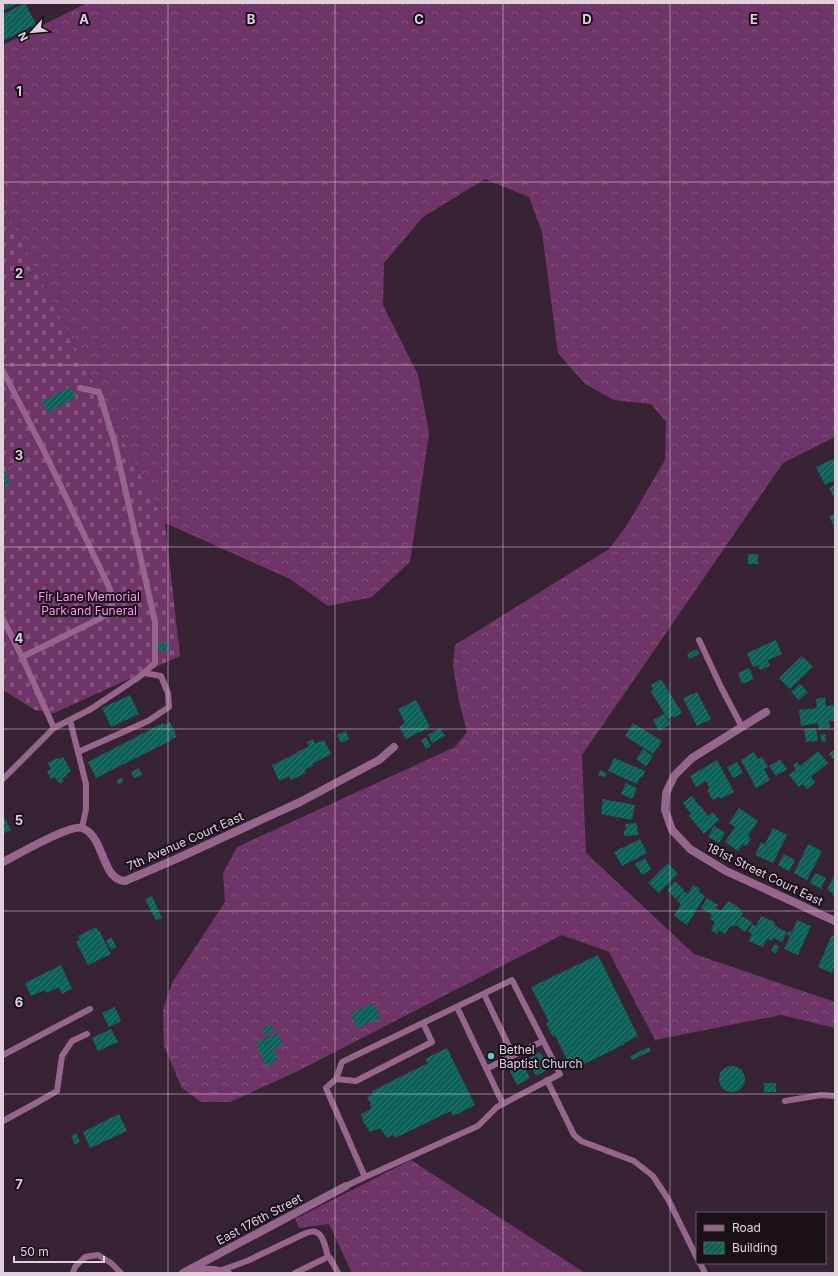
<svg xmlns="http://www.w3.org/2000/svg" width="838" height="1276" font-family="Inter,sans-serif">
  <defs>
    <pattern id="forest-crowns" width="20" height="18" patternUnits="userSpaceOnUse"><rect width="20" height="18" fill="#6f3568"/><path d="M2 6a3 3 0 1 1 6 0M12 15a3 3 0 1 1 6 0" fill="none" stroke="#83517d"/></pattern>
    <pattern id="cemetery-stones" width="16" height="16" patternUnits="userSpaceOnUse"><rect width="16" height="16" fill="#6f3568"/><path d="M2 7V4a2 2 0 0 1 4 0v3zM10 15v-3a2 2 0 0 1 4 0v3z" fill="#83517d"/></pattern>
    <pattern id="building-hatch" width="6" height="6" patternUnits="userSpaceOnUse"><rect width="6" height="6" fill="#0c6158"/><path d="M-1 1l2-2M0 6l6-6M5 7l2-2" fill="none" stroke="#2f7770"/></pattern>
  </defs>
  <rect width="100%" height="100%" fill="#382335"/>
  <path fill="url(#forest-crowns)" d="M87,3H835V437L783,463L582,755L586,853L694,954L835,1002V1028L781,1015L655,1040L609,952L562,935L296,1072L230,1102H201L182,1088L164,1046L163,1009L173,981L225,902L223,873L237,847L455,747L467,732L459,701L453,666L455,645L609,549L627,525L665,460L666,422L651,404L614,400L585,384L558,353L542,232L529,197L485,179L423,217L384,263L383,305L418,375L429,433L410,562L372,597L328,606L290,579L165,523L3,206V45Z
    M411,1160L585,1273H352L329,1224L299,1228L295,1219Z"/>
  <path fill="url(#cemetery-stones)" d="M3,206L165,523L180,656L54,713L35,710L3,690Z"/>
  <path fill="url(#building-hatch)" d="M3,3H18L3,11Z
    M25,3L36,24L3,41V14Z
    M70,387L76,398L48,412L42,401Z
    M833,459L834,461L835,460V480L825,485L816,467Z
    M5,471L10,484L3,488V472Z
    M835,485V499L829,488Z
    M835,514V531L833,527L834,526L829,516Z
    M748,554H758V564H748Z
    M776,640L782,654L768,660L770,666L760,670L758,665L753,667L747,653Z
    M159,642L170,644L169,652L158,650Z
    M697,649L700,654L689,659L687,654Z
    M802,656L813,667L790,689L779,678Z
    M749,668L754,679L742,684L738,673Z
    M661,679L682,713L673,718L672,716L668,719L651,692L653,690L651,685Z
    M800,684L808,692L799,700L791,692Z
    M697,692L711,719L697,726L683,698Z
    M130,695L139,714L111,727L102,708Z
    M825,697L826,706L835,705V721H829L830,728L819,730L818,723L801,726L799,710L817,708L816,699Z
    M416,700L430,727L406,739L399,727L405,723L398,709Z
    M664,714L670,724L659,731L653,720Z
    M170,722L177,737L171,739L172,740L96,778L88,762L163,723L164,725Z
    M633,723L662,741L653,754L625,736Z
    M440,728L445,736L432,743L428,735Z
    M816,728L818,741L806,742L804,729Z
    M346,731L349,739L341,743L337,735Z
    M825,734L826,741L822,742L820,735Z
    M426,737L431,746L426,749L421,740Z
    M313,739L315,744L324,740L331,754L312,764L313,766L305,769L306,773L291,780L289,776L279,781L272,765L297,753V752L309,746L307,742Z
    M643,749L653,756L646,766L636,759Z
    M834,750L835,757L833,759L829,754Z
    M818,751L828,763L811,777L815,782L807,789L803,784L799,787L789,775L796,770L793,766L797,762L800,766Z
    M754,752L758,759L762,757L768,767L764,769L770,780L756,788L741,760Z
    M63,757L71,771L66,774L67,776L62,778L64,781L60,784L55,777L51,779L47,771L51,769L47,763L57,758L58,759Z
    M614,758L645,771L642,778L640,777L637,784L608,771Z
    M780,759L787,769L776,776L769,766Z
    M717,760L734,792L720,799L719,797L713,800L707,790L710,789L706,781L696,787L690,776Z
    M737,762L743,773L733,778L727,767Z
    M139,768L142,775L134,778L131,772Z
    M600,770L606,773L605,777L598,775Z
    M122,778L123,782L118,785L117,780Z
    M626,783L637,788L632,799L621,794Z
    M692,796L700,807L691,814L683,803Z
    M603,799L635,805L632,820L601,814Z
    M701,806L708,816L713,812L719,820L704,834L689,816Z
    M739,808L758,821L748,836L751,839L746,846L743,844L738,851L725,842L735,827L729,823Z
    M3,815L11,830L3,834Z
    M637,823L638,835L624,836V830H626L625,824Z
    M714,826L725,833L719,843L708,837Z
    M773,828L787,835L773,863L755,855L761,842L765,844Z
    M640,839L647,853L622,866L614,852Z
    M808,844L822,851L807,880L794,873Z
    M784,854L795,860L789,871L778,865Z
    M645,858L651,869L642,875L635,864Z
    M668,863L678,874L659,893L648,883Z
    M815,873L826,878L821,889L810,883Z
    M835,874V896L832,894L833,893L827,890Z
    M675,881L684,890L676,899L667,890Z
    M693,885L700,889L699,892L705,896L687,925L674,916L681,904L677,901L683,891L688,894Z
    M152,896L162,918L156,921L145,899Z
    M707,898L718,905L716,908L721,911L728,901L741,909L739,911L743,913L734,927L731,925L725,934L719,930L717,934L711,930L715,922L710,919L712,915L701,908Z
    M742,916L752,922L745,932L736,925Z
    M761,916L775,922L774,924L777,927L787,932L782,942L773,938L772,941L767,939L763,947L749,941L752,934L748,932L752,924L756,926Z
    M797,920L811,926L798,955L784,949L790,936L787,935L789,931L792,932Z
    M96,927L98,931L99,930L111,954L88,965L76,942L80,940L78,936Z
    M832,935L835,937V966L832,973L818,967Z
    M112,938L116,947L111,950L106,940Z
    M774,944L779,946L776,953L771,951Z
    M598,955L638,1036L624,1043L625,1044L572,1070L555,1035L553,1037L546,1023L549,1022L531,987Z
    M61,965L72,989L62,994L59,987L47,993L45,990L31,996L25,983Z
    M374,1003L380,1018L357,1028L351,1013Z
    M115,1007L121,1021L109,1027L102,1013Z
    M270,1024L274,1030L265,1035L262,1029Z
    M111,1029L118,1042L98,1051L92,1038Z
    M277,1032L283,1044L273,1049L278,1060L266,1066L255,1043Z
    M649,1047L651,1051L632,1060L630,1056Z
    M447,1048L475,1105L453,1116L451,1111L395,1138L393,1135L387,1138L380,1128L370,1132L364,1123L361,1114L371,1109L370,1102L367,1097L373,1094L372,1091L428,1063L425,1059Z
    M540,1052L549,1069L536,1076L527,1059Z
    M521,1061L530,1078L517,1085L508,1067Z
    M719 1079a13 13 0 1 1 26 0a13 13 0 1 1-26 0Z
    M764,1083H776V1092H764Z
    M119,1114L127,1131L90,1148L83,1132Z
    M76,1133L80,1142L75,1145L71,1136Z"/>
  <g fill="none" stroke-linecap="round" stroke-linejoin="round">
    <path stroke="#725f6f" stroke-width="2" stroke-dasharray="1 3" stroke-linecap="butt" d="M5,471L37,455"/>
    <path stroke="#95658d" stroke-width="6" d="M3,371L44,451L109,587C114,601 114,610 101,618L22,657L3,619
      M699,640L721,687L742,727
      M22,657L54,728
      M70,720L86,784V809L82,828
      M78,752L148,721L169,707L168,693L161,676L144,673
      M3,779L54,728L91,709L139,677L155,663V622L115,444L99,392L80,388
      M484,994L513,1055
      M457,1007L503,1104
      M3,1055L90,1009
      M486,1069L543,1041
      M336,1079L356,1081L432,1042L423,1023
      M547,1080L574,1135L581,1141L634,1161L653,1176L668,1199L697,1258
      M785,1101L821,1095L835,1096
      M3,1121L36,1103L57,1091L62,1056L72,1041L87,1034
      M346,1186L365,1177L478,1126L497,1107L560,1074L512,980L342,1062L336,1079L326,1088L365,1177
      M700,1263L705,1273
      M222,1270L247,1261L306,1233C309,1232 313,1231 316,1232C324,1235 326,1250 328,1257
      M190,1271C202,1268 217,1268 229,1273
      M73,1273L75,1267L85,1257L98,1255L111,1263L121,1273
      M295,1273L328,1257L330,1258L338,1273"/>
    <path stroke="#95658d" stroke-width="8" d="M766,712L692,758L674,776L666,793L665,810L672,830L690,849L726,871L835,921
      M3,862C17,855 70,824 82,828C105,836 101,880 125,881L176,859L300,802L379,760L394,747
      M183,1273L346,1186"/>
  </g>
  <path fill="none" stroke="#e0d1dd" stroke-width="1" stroke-opacity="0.55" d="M168,3V1273M335,3V1273M503,3V1273M670,3V1273M3,182H835M3,365H835M3,547H835M3,729H835M3,911H835M3,1094H835"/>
  <circle fill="#59cebe" stroke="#191018" stroke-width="1.5" cx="491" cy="1056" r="4"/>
  <g text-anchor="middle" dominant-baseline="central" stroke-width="4" stroke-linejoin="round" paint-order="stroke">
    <g font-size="12" fill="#f897eb" stroke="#191018">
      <text x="89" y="596">Fir Lane Memorial<tspan x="89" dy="14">Park and Funeral</tspan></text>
    </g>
    <g font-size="12" fill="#e0d1dd" stroke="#191018">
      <text transform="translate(185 841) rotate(-24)">7th Avenue Court East</text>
      <text transform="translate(765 874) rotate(26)">181st Street Court East</text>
      <text transform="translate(259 1219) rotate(-28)">East 176th Street</text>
    </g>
    <g font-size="12" fill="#e0d1dd" stroke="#191018" text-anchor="start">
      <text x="499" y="1049">Bethel<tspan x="499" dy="14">Baptist Church</tspan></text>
    </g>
  </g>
  <g font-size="13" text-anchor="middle" font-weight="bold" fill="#e0d1dd" stroke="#191018" stroke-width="4" stroke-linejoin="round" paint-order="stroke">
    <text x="84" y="24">A</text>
    <text x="251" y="24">B</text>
    <text x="419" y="24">C</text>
    <text x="587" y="24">D</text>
    <text x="754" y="24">E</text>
    <text x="19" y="96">1</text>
    <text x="19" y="278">2</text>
    <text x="19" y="460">3</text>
    <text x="19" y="643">4</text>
    <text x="19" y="825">5</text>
    <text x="19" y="1007">6</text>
    <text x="19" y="1189">7</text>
  </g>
  <rect width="838" height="1276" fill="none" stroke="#e0d1dd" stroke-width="8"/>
  <rect x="696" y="1212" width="130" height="52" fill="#191018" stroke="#695d67"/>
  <rect x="704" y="1225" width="20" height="6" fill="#95658d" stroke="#695d67"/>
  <text x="732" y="1232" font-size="12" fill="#e0d1dd">Road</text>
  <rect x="704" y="1242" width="20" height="12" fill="url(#building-hatch)" stroke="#695d67"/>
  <text x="732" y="1252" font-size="12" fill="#e0d1dd">Building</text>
  <g transform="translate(32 32) rotate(243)" stroke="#191018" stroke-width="3" paint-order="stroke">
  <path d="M0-3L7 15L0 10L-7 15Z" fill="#e0d1dd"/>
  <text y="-6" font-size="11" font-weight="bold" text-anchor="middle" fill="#e0d1dd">N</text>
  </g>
  <path d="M14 1256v6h90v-6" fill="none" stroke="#e0d1dd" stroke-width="2"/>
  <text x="20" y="1256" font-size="12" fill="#e0d1dd" stroke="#191018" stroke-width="3" paint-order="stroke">50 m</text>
</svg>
